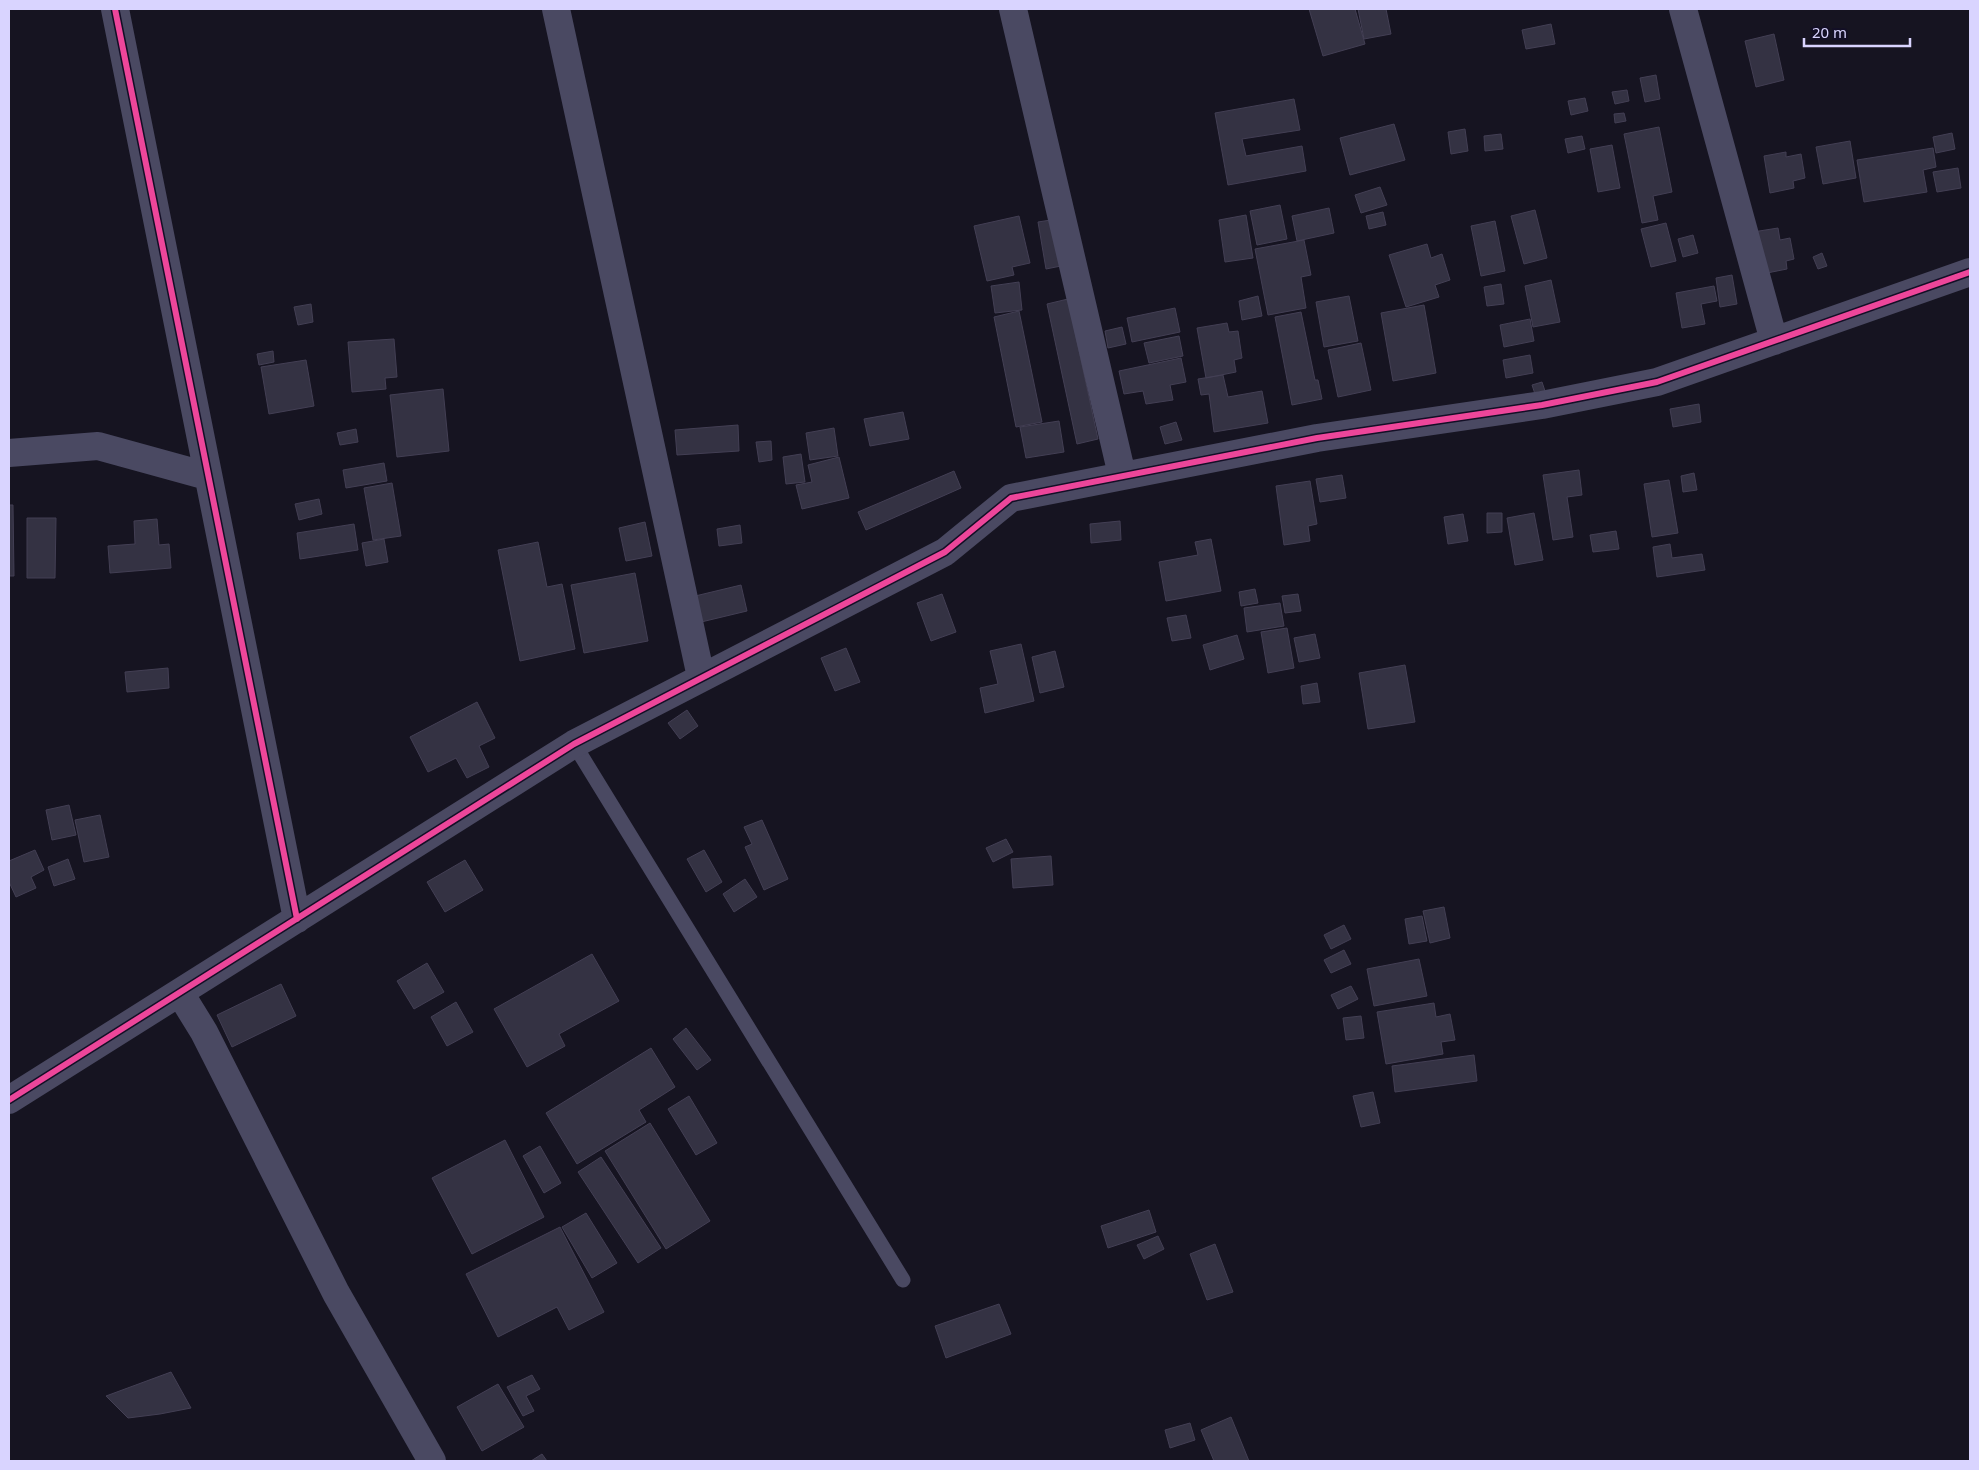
<svg xmlns="http://www.w3.org/2000/svg" width="1979" height="1470" font-family="'Noto Sans',sans-serif">
  <rect width="100%" height="100%" fill="#161421"/>
  <path fill="#343243" stroke="#433f54" d="M1309,9H1355L1365,44L1323,56Z
    M1358,9H1386L1391,34L1364,39Z
    M1551,24L1555,44L1526,49L1522,30Z
    M1774,34L1784,80L1756,87L1745,41Z
    M1656,75L1660,99L1645,102L1640,78Z
    M1627,90L1629,101L1615,104L1612,92Z
    M1585,98L1588,111L1571,115L1568,101Z
    M1294,99L1300,130L1242,139L1246,156L1302,146L1306,171L1228,185L1215,113Z
    M1624,113L1626,121L1615,123L1614,114Z
    M1394,124L1405,160L1350,175L1340,138Z
    M1659,127L1672,192L1653,196L1658,220L1642,223L1624,134Z
    M1465,129L1468,151L1451,154L1448,132Z
    M1952,133L1955,149L1936,153L1933,137Z
    M1501,134L1503,149L1485,151L1484,136Z
    M1582,136L1585,149L1568,153L1565,139Z
    M1850,141L1856,178L1823,184L1816,147Z
    M1612,145L1620,188L1598,192L1590,149Z
    M1933,148L1936,167L1923,170L1927,192L1864,202L1857,160Z
    M1786,152V157L1801,154L1805,178L1793,181L1794,188L1770,193L1764,156Z
    M1958,168L1961,188L1937,192L1933,172Z
    M1380,187L1387,205L1361,213L1355,195Z
    M1280,205L1287,239L1257,245L1250,211Z
    M1329,208L1334,233L1297,241L1292,216Z
    M1535,210L1547,258L1524,264L1511,216Z
    M1383,212L1386,225L1369,229L1366,216Z
    M1246,215L1253,258L1225,262L1219,220Z
    M1019,216L1030,263L1012,267L1014,275L987,281L974,226Z
    M1057,219L1066,265L1046,269L1038,222Z
    M1495,221L1505,271L1481,276L1471,226Z
    M1666,223L1676,261L1651,267L1641,229Z
    M1778,228L1780,240L1790,238L1794,259L1786,261L1787,269L1762,274L1753,232Z
    M1693,235L1698,253L1683,257L1678,239Z
    M1304,240L1311,275L1301,277L1306,308L1268,315L1255,249Z
    M1427,244L1431,258L1442,254L1450,280L1435,285L1439,297L1406,307L1389,255Z
    M1822,253L1827,266L1818,269L1813,257Z
    M1732,275L1737,304L1720,307L1716,278Z
    M1551,280L1560,322L1533,327L1525,286Z
    M1019,282L1022,310L995,313L991,286Z
    M1501,284L1504,304L1487,306L1484,287Z
    M1714,286L1717,301L1701,304L1705,324L1682,328L1676,293Z
    M1258,296L1262,316L1242,320L1239,301Z
    M1349,296L1358,341L1324,347L1316,302Z
    M1068,299L1098,439L1077,444L1047,304Z
    M311,304L313,322L298,325L294,307Z
    M1424,305L1436,373L1393,381L1381,313Z
    M1175,308L1180,332L1132,342L1127,318Z
    M1019,311L1042,422L1016,427L994,317Z
    M1301,312L1315,380H1318L1322,399L1292,405L1275,317Z
    M1530,319L1534,341L1504,347L1500,325Z
    M1227,323L1229,332L1238,331L1242,358L1234,360L1236,372L1206,378L1197,328Z
    M1122,327L1126,344L1108,348L1105,331Z
    M1179,336L1183,356L1149,363L1144,343Z
    M394,339L397,377L385,378L386,389L352,392L348,342Z
    M1361,343L1371,390L1338,397L1328,350Z
    M273,351L274,362L259,365L257,354Z
    M1530,355L1533,373L1506,378L1503,360Z
    M1181,358L1186,382L1170,385L1173,400L1146,404L1143,391L1124,394L1119,371Z
    M306,360L314,406L269,414L261,367Z
    M1223,375L1228,397L1262,391L1268,423L1214,432L1209,394L1201,395L1198,379Z
    M1542,382L1547,397L1537,400L1532,385Z
    M443,389L449,451L397,457L390,395Z
    M1699,404L1701,422L1673,427L1670,409Z
    M903,412L909,439L870,446L864,419Z
    M1059,421L1064,452L1026,458L1020,427Z
    M1176,422L1182,440L1165,444L1160,427Z
    M738,425L739,451L677,455L675,430Z
    M834,428L838,456L810,460L806,433Z
    M356,429L358,442L340,445L337,433Z
    M771,441L772,460L759,462L756,442Z
    M801,454L805,482L786,484L783,457Z
    M839,457L849,498L802,509L796,485L812,482L808,465Z
    M384,463L387,481L346,488L343,470Z
    M1579,470L1582,495L1567,497L1573,537L1553,540L1543,475Z
    M954,471L961,488L866,530L858,512Z
    M1694,473L1697,490L1683,492L1681,476Z
    M1342,475L1346,498L1320,502L1316,479Z
    M1669,480L1678,533L1652,537L1644,484Z
    M1310,481L1317,524L1308,526L1310,541L1284,545L1276,486Z
    M392,483L401,536L373,540L364,488Z
    M319,499L322,514L299,520L295,504Z
    M9,505H13L14,576H9Z
    M1487,513H1502V532L1487,533Z
    M1534,513L1543,560L1515,565L1507,518Z
    M1463,514L1468,541L1448,544L1444,517Z
    M27,518H56L55,578H27Z
    M157,519L159,545L169,544L171,568L110,573L108,546L135,544L134,521Z
    M1120,521L1121,540L1091,543L1090,524Z
    M645,522L652,556L626,561L619,528Z
    M354,524L358,550L300,559L297,533Z
    M740,525L742,543L719,546L717,529Z
    M1616,531L1619,549L1593,552L1590,535Z
    M384,539L388,562L366,566L362,543Z
    M1211,539L1221,591L1166,601L1159,562L1198,555L1195,542Z
    M538,542L547,587L562,584L575,649L520,661L498,550Z
    M1670,544L1672,558L1702,554L1705,570L1657,577L1653,547Z
    M635,573L648,641L584,653L571,585Z
    M741,585L747,611L697,623L691,597Z
    M1255,589L1258,603L1241,606L1239,592Z
    M942,594L956,632L931,641L917,603Z
    M1298,594L1301,611L1285,613L1282,596Z
    M1280,603L1284,626L1247,632L1244,608Z
    M1186,615L1191,638L1172,641L1167,618Z
    M1287,628L1294,668L1268,673L1261,632Z
    M1315,634L1320,658L1299,662L1294,638Z
    M1237,635L1244,659L1210,670L1203,645Z
    M1021,644L1034,701L985,713L980,688L998,684L990,651Z
    M846,648L860,682L835,691L821,658Z
    M1055,651L1064,687L1040,693L1032,657Z
    M1405,665L1415,722L1368,729L1359,673Z
    M168,668L169,688L127,692L125,672Z
    M1317,683L1320,702L1303,704L1301,686Z
    M477,702L495,738L479,746L489,767L467,778L456,758L428,772L410,737Z
    M687,710L698,726L680,739L668,723Z
    M69,805L76,835L52,840L46,810Z
    M100,815L109,857L84,862L75,820Z
    M762,820L788,879L764,890L745,847L752,844L744,827Z
    M1006,839L1013,852L993,862L986,848Z
    M35,850L44,870L31,877L36,888L16,897L9,882V861Z
    M704,850L722,882L706,892L687,859Z
    M1051,856L1053,885L1013,888L1011,859Z
    M68,859L75,879L54,886L48,867Z
    M465,860L483,890L445,912L427,882Z
    M745,879L757,897L734,912L723,894Z
    M1444,907L1450,938L1430,943L1423,911Z
    M1422,916L1427,941L1409,944L1405,919Z
    M1344,925L1351,939L1331,949L1324,935Z
    M1344,950L1351,964L1331,973L1324,960Z
    M592,954L619,1001L559,1034L565,1046L527,1067L494,1009Z
    M1419,959L1427,996L1374,1006L1367,969Z
    M427,963L444,992L414,1009L397,981Z
    M281,984L296,1016L232,1047L217,1015Z
    M1351,986L1358,999L1338,1009L1331,995Z
    M456,1002L473,1032L447,1046L431,1017Z
    M1434,1003L1436,1017L1450,1014L1455,1040L1441,1042L1443,1054L1386,1064L1377,1012Z
    M1361,1016L1364,1038L1346,1040L1343,1018Z
    M686,1028L711,1060L697,1070L673,1039Z
    M651,1048L675,1087L639,1110L646,1122L577,1164L546,1113Z
    M1474,1055L1477,1081L1395,1092L1392,1066Z
    M1373,1092L1380,1123L1361,1127L1353,1096Z
    M689,1096L717,1143L696,1155L668,1109Z
    M650,1123L710,1221L666,1249L605,1151Z
    M505,1140L544,1217L472,1254L432,1178Z
    M540,1146L561,1183L544,1193L523,1156Z
    M601,1157L661,1248L638,1263L578,1172Z
    M1149,1210L1156,1232L1108,1248L1101,1226Z
    M586,1213L617,1263L592,1278L562,1227Z
    M560,1227L604,1312L569,1330L557,1307L498,1337L466,1274Z
    M1158,1236L1164,1249L1144,1259L1137,1245Z
    M1215,1244L1233,1292L1207,1300L1190,1254Z
    M999,1304L1011,1334L946,1358L935,1326Z
    M171,1372L191,1408L160,1414L128,1418L106,1396Z
    M532,1375L540,1389L526,1396L534,1411L523,1416L507,1387Z
    M498,1384L524,1427L482,1451L457,1407Z
    M1231,1417L1249,1461H1214L1201,1430Z
    M1190,1423L1195,1440L1170,1448L1165,1430Z
    M542,1454L547,1461H531Z"/>
  <g fill="none" stroke-linecap="round" stroke-linejoin="round">
    <path stroke="#4a4962" stroke-width="15" d="M574,744L903,1280"/>
    <path stroke="#4a4962" stroke-width="28" d="M115,9L297,919
      M556,9L701,677
      M1013,9L1122,475
      M1683,9L1774,341
      M9,453L98,446L207,476
      M180,993L204,1032L336,1293L432,1461
      M9,1100L574,744L945,552L1011,498L1317,438L1542,405L1657,382L1970,272"/>
    <g stroke="#130f26" stroke-width="9">
      <path id="cycleway" d="M115,9L297,919
        M9,1100L574,744L945,552L1011,498L1317,438L1542,405L1657,382L1970,272"/>
    </g>
    <use href="#cycleway" stroke="#ed469a" stroke-width="6"/>
  </g>
  <rect width="1979" height="1470" fill="none" stroke="#d9d4ff" stroke-width="20"/>
  <path d="M1804 38v8h106v-8" fill="none" stroke="#d9d4ff" stroke-width="2.5"/>
  <text x="1812" y="38" font-size="15" fill="#d9d4ff" stroke="#130f26" stroke-width="4" paint-order="stroke">20 m</text>
</svg>
